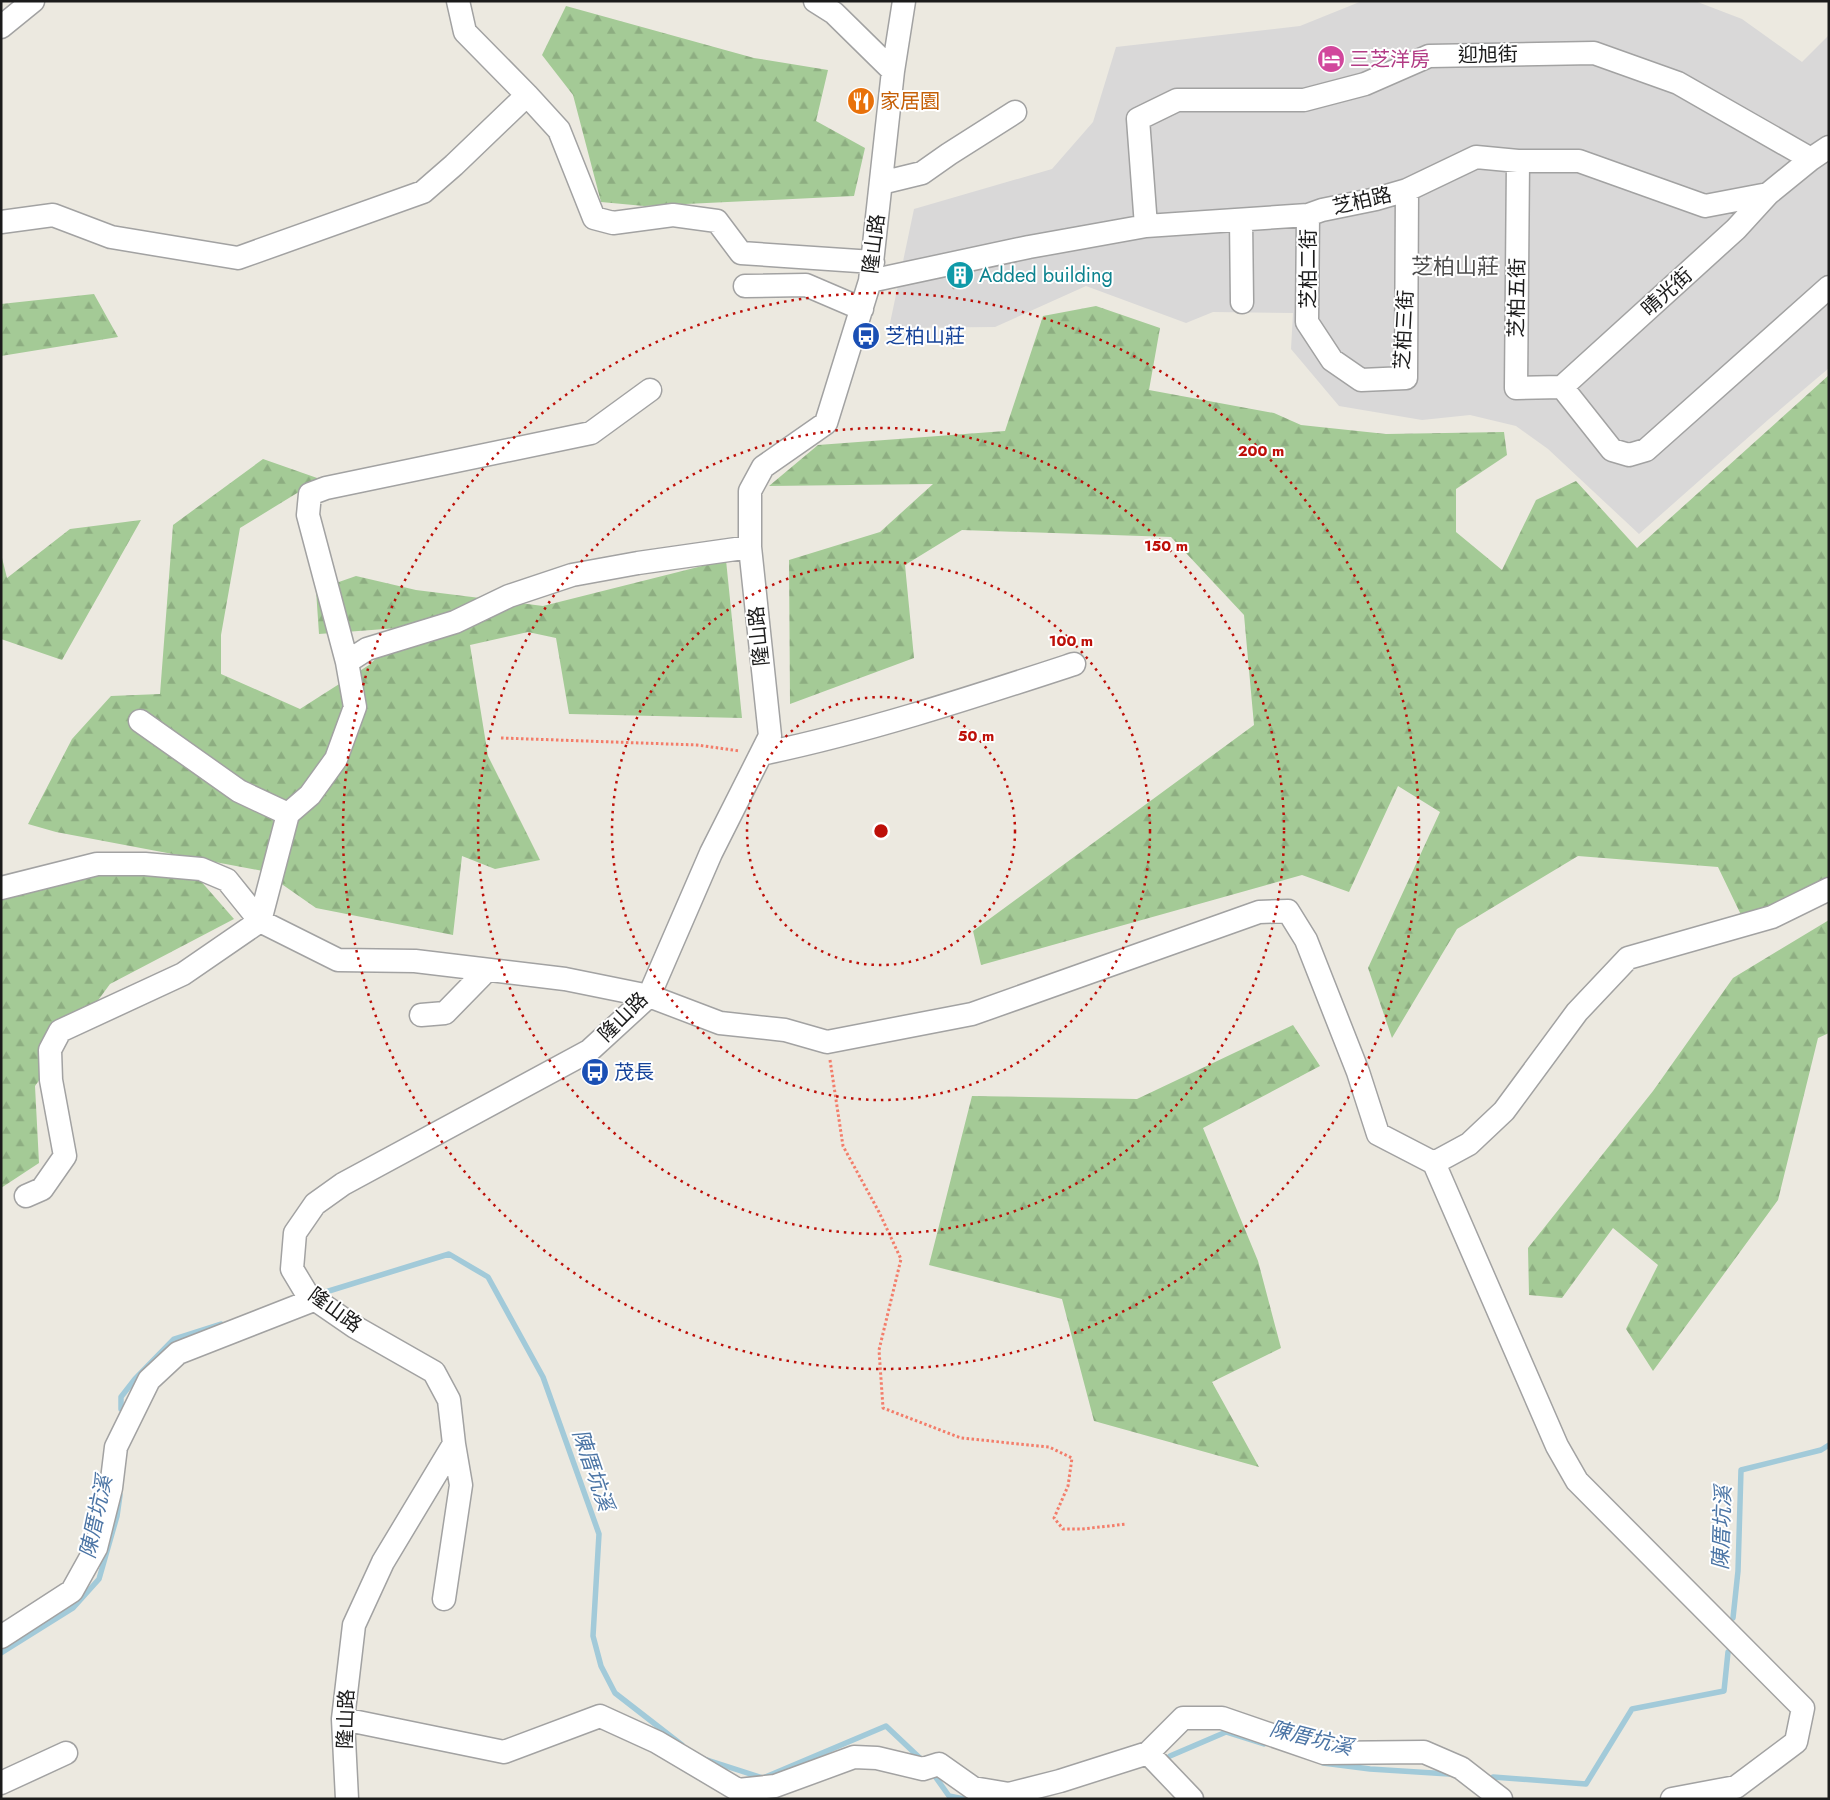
<svg xmlns="http://www.w3.org/2000/svg" width="1830" height="1800" font-family="Jost,'Noto Sans TC',sans-serif">
  <defs>
    <pattern id="forest-firs" width="22" height="20" patternUnits="userSpaceOnUse" patternTransform="scale(1.25)"><rect width="22" height="20" fill="#a4ca96"/><path d="M5 1l3.5 6h-7zM16 11l3.5 6h-7z" fill="#8dad81"/></pattern>
    <pattern id="building-back-hatch" width="6" height="6" patternUnits="userSpaceOnUse" patternTransform="scale(1.25)"><rect width="6" height="6" fill="#c0b8b0"/><path d="M-1 5l2 2M0 0l6 6M5-1l2 2" fill="none" stroke="#a49e97"/></pattern>
  </defs>
  <rect width="100%" height="100%" fill="#ece9e0"/>
  <path fill="#d9d8d8" d="M1362,1H1695L1742,19L1802,62L1829,35V368L1769,419L1639,534L1548,449L1516,426L1470,415L1422,420L1339,406L1291,349L1293,313L1213,312L1186,323L1086,286L995,327L889,328L914,209L1052,169L1093,122L1116,47L1300,26Z"/>
  <path fill="url(#forest-firs)" d="M566,6L754,58L828,70L816,121L865,148L854,196L644,206L601,202L573,95L542,55Z
    M94,294L118,337L1,356V304Z
    M1096,306L1160,328L1149,390L1274,413L1301,425L1386,434L1504,432L1507,455L1456,489V532L1502,570L1536,500L1576,481L1637,548L1829,375V878L1743,919L1718,867L1578,856L1457,929L1392,1038L1368,968L1440,812L1398,786L1349,892L1302,875L981,965L973,931L1254,725L1244,615L1171,537L962,530L905,565L914,658L790,704L789,560L880,532L933,484L769,486L818,445L1005,431L1043,316Z
    M263,459L320,479L240,528L221,635V674L300,709L369,665L411,627L319,634L316,590L356,576L416,590L543,606L726,560L742,718L569,714L556,638L528,632L470,645L488,756L540,860L495,869L462,856L453,935L316,908L263,871L56,832L28,824L72,739L111,696L160,694L173,525Z
    M141,520L62,660L1,639V554L7,578L70,529Z
    M192,871L234,919L110,984L35,1086L39,1163L1,1188V890L33,875Z
    M1829,920V1033L1818,1038L1778,1200L1653,1371L1626,1329L1658,1265L1613,1228L1562,1298L1529,1295L1528,1248L1653,1091L1733,978Z
    M1293,1025L1320,1066L1203,1128L1258,1261L1281,1348L1212,1382L1259,1467L1094,1421L1062,1299L929,1265L972,1096L1137,1099Z"/>
  <g fill="none" stroke-linecap="round" stroke-linejoin="round">
    <path stroke="#a2cad9" stroke-width="5.5" d="M319,1294L449,1254L488,1277L543,1377L599,1534L593,1636L601,1666L615,1693L682,1745
      M121,1409V1397L135,1379L174,1339L221,1324
      M1733,1618L1738,1571L1741,1470L1821,1450L1829,1445
      M1,1653L73,1608L99,1579L117,1516L120,1495
      M1170,1756L1226,1732L1264,1744
      M704,1759L763,1778L886,1726L923,1761
      M1323,1763L1370,1769L1449,1774
      M932,1772L949,1796L964,1799
      M1493,1777L1586,1784L1632,1709L1724,1691L1728,1652"/>
  </g>
  <path fill="url(#building-back-hatch)" stroke="#bdb0a3" d="M968,273L970,285L953,289L952,277Z"/>
  <g fill="none" stroke-linecap="round" stroke-linejoin="round">
    <g stroke="#a2a2a2" stroke-width="25">
      <path id="minor" d="M458,1L465,32L527,95L559,130L594,218L613,223L673,215L717,221L741,253L873,262
        M815,1L834,13L893,71
        M1,27L33,1
        M1518,161L1516,388L1562,387
        M881,183L922,173L949,154L1015,112
        M1308,215L1307,322L1332,360L1361,380L1406,378L1407,190
        M1241,220L1242,302
        M1,222L53,215L111,237L238,258L423,192L454,165L527,95
        M1146,226L1138,119L1177,100H1304L1365,84L1429,56L1594,53L1678,83L1811,159
        M870,281L1029,247L1146,226L1308,215L1322,210L1376,199L1407,190L1476,157L1518,161H1579L1705,206L1768,194L1811,159L1829,147
        M745,286L806,285L862,309
        M1562,387L1612,450L1629,455L1646,450L1829,287
        M1562,387L1736,229L1768,194
        M347,662L308,515L310,494L326,488L591,433L650,390
        M140,721L239,791L288,814
        M761,754C867,732 970,698 1074,664
        M1,888L97,864H145L201,869L227,880L260,921L338,960L415,961L565,979L649,996L720,1023L785,1030L827,1042L972,1014L1259,912L1288,911L1306,940L1358,1072L1378,1134L1434,1163L1469,1144L1504,1111L1577,1012L1628,958L1772,917L1829,889
        M421,1015L445,1013L487,970
        M1434,1163L1557,1446L1577,1481L1803,1708L1796,1742L1736,1787L1672,1799
        M26,1196L42,1189L65,1156L51,1080L50,1050L60,1031L183,974L260,921L288,814L310,795L336,759L355,707L347,662L367,649L455,622L509,596L572,575L638,563L750,547
        M444,1599L461,1485L454,1444
        M1,1637L72,1591L96,1548L111,1488L116,1447L149,1380L178,1353L316,1299
        M343,1719L504,1752L600,1716L657,1742L738,1790L775,1786L854,1757L877,1758L923,1769L939,1764L973,1788L1009,1794L1060,1781L1148,1753L1183,1718H1222L1324,1753L1424,1752L1461,1768L1501,1799
        M1148,1753L1192,1799
        M1,1783L66,1753
        M347,1799L343,1719L354,1625L383,1562L454,1444L449,1400L434,1372L355,1327L307,1294L292,1269L295,1233L315,1204L343,1184L589,1051L649,996L711,853L770,736L750,547V491L763,467L826,423L870,281L893,71L904,1"/>
    </g>
    <path stroke="#f37d6a" stroke-width="3" stroke-dasharray="2.5 2.5" stroke-linecap="butt" d="M501,738L697,745L740,751
      M830,1060L843,1146L879,1212L901,1259L879,1350L883,1408L961,1438L1049,1447L1072,1458L1068,1486L1054,1518L1063,1529H1082L1127,1524"/>
    <use href="#minor" stroke="#fff" stroke-width="22"/>
  </g>
  <g fill="none" stroke="#bd0f08" stroke-width="2.5" stroke-dasharray="2.5 5">
    <circle cx="881" cy="831" r="134"/>
    <circle cx="881" cy="831" r="269"/>
    <circle cx="881" cy="831" r="403"/>
    <circle cx="881" cy="831" r="538"/>
  </g>
  <defs>
    <g id="hotel-disc" transform="scale(1.4375)"><circle r="9.5" fill="#d1479c" stroke="#fff"/><path d="M-6-4.5h1.5V1H6V5H4.5V3h-9V5H-6ZM-4 0a1.8 1.8 0 1 1 3.6 0ZM.5 0V-2.5h3Q6-2.5 6 0Z" fill="#fff"/></g>
    <g id="restaurant-disc" transform="scale(1.4375)"><circle r="9.5" fill="#e8710a" stroke="#fff"/><path d="M-5-6h1v4h1v-4h1v4h1v-4h1v5L-1.5 .5V6h-2V.5L-5-1ZM5-6V6H3V1.5H1.5Q1.5-4 5-6Z" fill="#fff"/></g>
    <g id="building-disc" transform="scale(1.4375)"><circle r="9.5" fill="#0f9aa8" stroke="#fff"/><path d="M-4-6H4V6H1V3H-1V6H-4ZM-2.5-4.3h1.7v1.8h-1.7ZM.8-4.3h1.7v1.8H.8ZM-2.5-1h1.7V.8h-1.7ZM.8-1h1.7V.8H.8Z" fill="#fff"/></g>
    <g id="bus-disc" transform="scale(1.4375)"><circle r="9.5" fill="#1a4fb4" stroke="#fff"/><path d="M-5-6H5V4H4V6H2V4H-2V6H-4V4H-5ZM-3.5-4V0h7V-4ZM-3.5 1.2v1.5H-2V1.2ZM2 1.2v1.5H3.5V1.2Z" fill="#fff"/></g>
  </defs>
  <g fill-rule="evenodd">
    <use href="#hotel-disc" x="1331" y="59"/>
    <use href="#restaurant-disc" x="861" y="101"/>
    <use href="#building-disc" x="960" y="275"/>
    <use href="#bus-disc" x="866" y="336"/>
    <use href="#bus-disc" x="595" y="1072"/>
  </g>
  <g text-anchor="middle" dominant-baseline="central" stroke-width="4" stroke-linejoin="round" paint-order="stroke">
    <g font-size="20" fill="#1b1b1b" stroke="#fff">
      <text transform="translate(1488 55) rotate(-1)">迎旭街</text>
      <text transform="translate(1362 201) rotate(-13)">芝柏路</text>
      <text transform="translate(874 244) rotate(-83)">隆山路</text>
      <text transform="translate(1308 269) rotate(-90)">芝柏二街</text>
      <text transform="translate(1667 292) rotate(-42)">晴光街</text>
      <text transform="translate(1517 298) rotate(-89)">芝柏五街</text>
      <text transform="translate(1404 330) rotate(-87)">芝柏三街</text>
      <text transform="translate(759 636) rotate(-96)">隆山路</text>
      <text transform="translate(623 1017) rotate(-45)">隆山路</text>
      <text transform="translate(335 1310) rotate(36)">隆山路</text>
      <text transform="translate(346 1719) rotate(-88)">隆山路</text>
    </g>
    <g font-size="20" fill="#b23c85" stroke="#fff" text-anchor="start">
      <text x="1350" y="59">三芝洋房</text>
    </g>
    <g font-size="20" fill="#c56008" stroke="#fff" text-anchor="start">
      <text x="880" y="101">家居園</text>
    </g>
    <g font-size="20" fill="#0d838f" stroke="#fff" text-anchor="start">
      <text x="979" y="275">Added building</text>
    </g>
    <g font-size="20" fill="#164399" stroke="#fff" text-anchor="start">
      <text x="885" y="336">芝柏山莊</text>
      <text x="614" y="1072">茂長</text>
    </g>
    <g font-size="21" font-style="italic" fill="#4c75a5" stroke="#fff">
      <text transform="translate(593 1470) rotate(71)">陳厝坑溪</text>
      <text transform="translate(96 1517) rotate(-78)">陳厝坑溪</text>
      <text transform="translate(1722 1528) rotate(-88)">陳厝坑溪</text>
      <text transform="translate(1311 1738) rotate(14)">陳厝坑溪</text>
    </g>
    <g font-size="22" fill="#4e4e4e" stroke="#fff">
      <text x="1455" y="266">芝柏山莊</text>
    </g>
  </g>
  <circle cx="881" cy="831" r="8" fill="#bd0f08" stroke="#fff" stroke-width="2.5"/>
  <g font-size="15" text-anchor="middle" font-weight="bold" fill="#bd0f08" stroke="#fff" stroke-width="4" stroke-linejoin="round" paint-order="stroke">
    <text x="1261" y="456">200 m</text>
    <text x="1166" y="551">150 m</text>
    <text x="1071" y="646">100 m</text>
    <text x="976" y="741">50 m</text>
  </g>
  <rect width="1830" height="1800" fill="none" stroke="#1b1b1b" stroke-width="5"/>
</svg>
